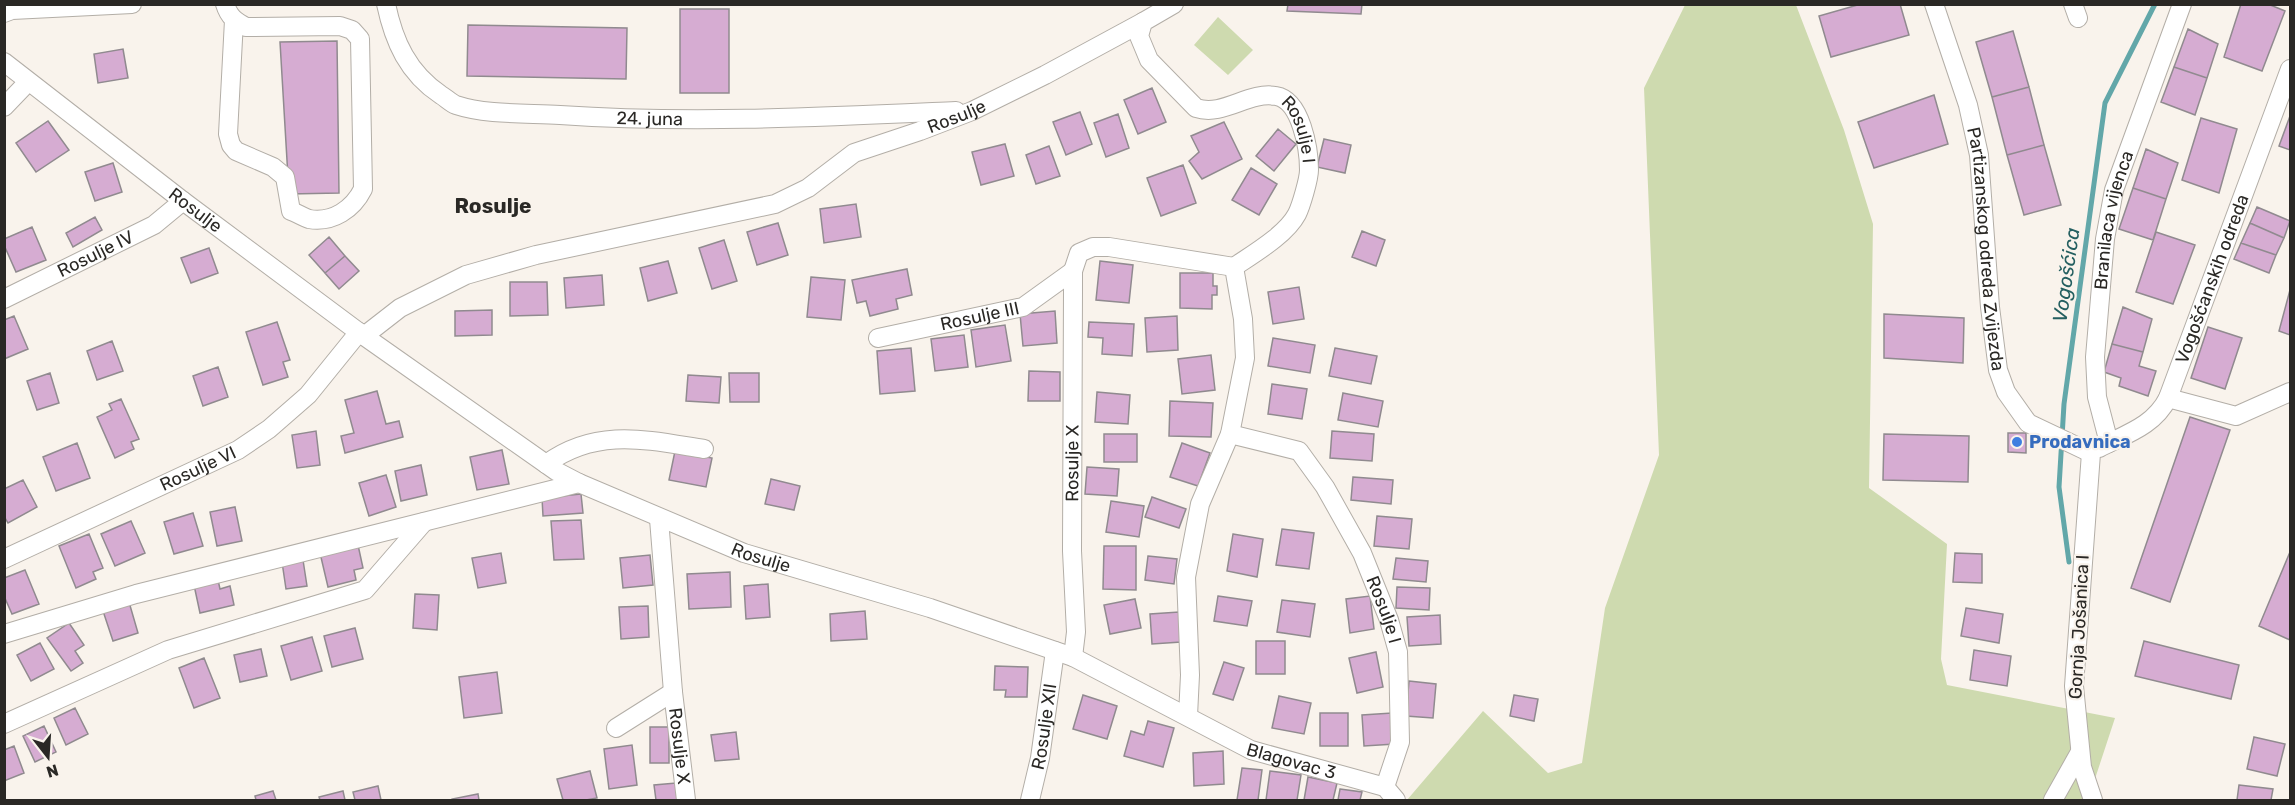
<svg xmlns="http://www.w3.org/2000/svg" width="2295" height="805" font-family="Rubik,sans-serif">
  <rect width="100%" height="100%" fill="#f9f3ec"/>
  <path fill="#cedaaf" d="M1685,5H1796L1844,130L1873,224L1869,488L1947,544L1941,659L1947,685L2115,718L2088,800H1407L1483,711L1548,773L1582,763L1605,608L1659,455L1644,88Z
    M1218,17L1253,50L1228,75L1194,45Z"/>
  <g fill="none" stroke-linecap="round" stroke-linejoin="round">
    <path stroke="#62a7a9" stroke-width="5" d="M2069,562L2059,487L2064,404L2105,103L2155,4"/>
  </g>
  <path fill="#d6acd2" stroke="#908a8f" stroke-width="1.5" d="M1288,4H1362L1361,14L1287,11Z
    M1861,4H1900L1909,35L1831,57L1819,16Z
    M2241,4H2268L2285,11L2262,71L2224,57Z
    M680,9H729V93H680Z
    M468,25L627,28L626,79L467,76Z
    M2188,29L2218,44L2207,78L2174,67Z
    M2013,31L2029,87L1992,97L1976,42Z
    M337,41L339,193L289,194L280,42Z
    M123,49L128,78L98,83L94,54Z
    M2174,67L2207,78L2195,115L2161,102Z
    M2029,87L2044,145L2007,155L1992,97Z
    M1152,88L1166,122L1138,134L1124,100Z
    M1934,95L1948,144L1874,168L1858,122Z
    M1080,112L1092,144L1066,155L1053,122Z
    M1118,114L1129,148L1106,157L1094,123Z
    M2290,116V150L2279,146Z
    M2201,118L2237,129L2219,193L2182,180Z
    M48,121L69,150L36,172L16,143Z
    M1224,122L1242,159L1202,179L1189,161L1199,152L1191,136Z
    M1278,129L1296,144L1274,171L1256,156Z
    M1324,139L1351,145L1345,173L1317,167Z
    M1005,144L1014,176L981,185L972,152Z
    M2044,145L2061,205L2024,215L2007,155Z
    M1049,146L1060,176L1036,184L1026,155Z
    M2146,149L2178,163L2166,199L2133,188Z
    M113,163L122,192L95,201L85,172Z
    M1183,165L1196,203L1161,216L1147,178Z
    M1251,168L1277,184L1259,215L1232,200Z
    M2133,188L2166,199L2153,240L2119,229Z
    M856,204L861,237L824,243L820,209Z
    M2257,207L2290,221L2284,238L2250,223Z
    M95,217L102,230L73,247L66,233Z
    M778,223L788,255L757,265L747,232Z
    M2250,223L2284,238L2276,255L2241,243Z
    M32,227L46,260L16,272L4,245V239Z
    M1362,231L1385,240L1376,266L1352,257Z
    M2156,232L2195,245L2173,304L2136,292Z
    M329,237L345,256L325,273L309,255Z
    M724,240L737,281L712,289L699,248Z
    M2241,243L2276,255L2269,273L2234,259Z
    M209,248L218,273L191,283L181,258Z
    M345,256L359,271L339,289L325,273Z
    M668,261L677,293L648,301L640,268Z
    M1100,261L1133,265L1129,303L1096,300Z
    M907,269L912,295L896,299L898,309L870,316L866,301L857,303L852,280Z
    M1180,273H1213V286H1217V295H1212V309L1180,308Z
    M602,275L604,305L566,308L564,278Z
    M811,277L845,280L841,320L807,317Z
    M510,282H547L548,315L510,316Z
    M1299,287L1304,319L1273,324L1268,292Z
    M2290,290V335L2279,331Z
    M2123,307L2152,319L2143,352L2112,344Z
    M492,310V335L455,336V311Z
    M1055,311L1057,343L1023,346L1020,314Z
    M1884,314L1964,318L1963,363L1884,358Z
    M14,316L28,349L4,359V320Z
    M1177,316L1178,350L1147,352L1145,318Z
    M277,322L290,360L283,362L288,377L263,385L246,332Z
    M1089,322L1134,324L1132,356L1102,354L1103,338L1088,337Z
    M1005,325L1011,361L976,367L971,330Z
    M2208,327L2242,338L2225,389L2191,378Z
    M964,335L968,367L935,371L931,339Z
    M1273,338L1315,345L1310,373L1268,366Z
    M112,341L123,371L97,380L87,351Z
    M2112,344L2143,352L2139,366L2156,371L2148,396L2119,386L2121,378L2104,372Z
    M911,348L915,391L880,394L877,351Z
    M1335,348L1377,356L1371,384L1329,376Z
    M1211,355L1215,390L1182,394L1178,359Z
    M218,367L228,397L203,406L193,376Z
    M1029,371L1060,372V401H1028Z
    M50,373L59,403L37,410L27,381Z
    M729,373H759V402H730Z
    M688,375L721,377L719,403L686,401Z
    M1272,384L1307,389L1302,419L1268,414Z
    M377,391L386,424L399,421L403,437L345,453L341,436L354,433L345,400Z
    M1097,392L1130,395L1128,424L1095,422Z
    M1343,393L1383,401L1378,427L1338,420Z
    M121,399L139,439L131,442L134,449L115,458L97,417L112,410L109,404Z
    M1170,401L1213,403L1211,437L1169,436Z
    M2190,417L2230,430L2170,602L2131,588Z
    M316,431L320,465L297,468L292,435Z
    M1332,431L1374,434L1372,461L1330,458Z
    M2008,433H2026V453L2008,452Z
    M1104,434H1137V462H1104Z
    M1884,434L1969,436L1968,482L1883,480Z
    M77,443L90,478L56,491L43,457Z
    M1182,443L1210,453L1198,486L1170,477Z
    M502,450L509,484L477,490L470,457Z
    M675,451L712,458L706,487L669,480Z
    M421,465L427,495L401,501L395,471Z
    M1087,467L1119,469L1117,496L1085,494Z
    M386,475L396,507L369,516L359,483Z
    M1353,477L1393,480L1391,504L1351,500Z
    M771,479L800,486L794,510L765,504Z
    M23,480L37,507L8,523L4,516V489Z
    M581,494L583,513L543,516L542,498Z
    M1152,497L1186,509L1179,528L1145,517Z
    M1111,501L1144,506L1139,537L1106,532Z
    M235,507L242,541L217,546L210,512Z
    M193,513L203,546L174,554L164,522Z
    M1377,516L1412,519L1409,549L1374,546Z
    M581,520L584,559L554,560L551,521Z
    M131,521L145,553L115,566L101,534Z
    M1282,529L1314,533L1309,569L1276,565Z
    M89,534L103,568L93,572L96,579L76,588L59,546Z
    M1233,534L1263,539L1257,577L1227,571Z
    M358,545L363,568L354,570L356,580L328,587L320,553Z
    M1104,546H1136V590L1103,589Z
    M2290,552V640L2259,626Z
    M501,553L506,583L478,588L472,558Z
    M1955,553L1982,554V583L1953,582Z
    M650,555L653,585L623,588L620,558Z
    M1148,556L1177,559L1174,584L1145,580Z
    M1396,558L1428,561L1426,582L1393,579Z
    M303,560L307,586L286,589L282,562Z
    M25,570L39,604L12,614L4,596V578Z
    M730,572L731,607L689,609L687,574Z
    M218,580L220,589L230,586L234,605L200,613L194,585Z
    M768,584L770,617L746,619L744,586Z
    M1397,587L1430,588L1429,610L1396,608Z
    M415,594L439,595L437,630L413,628Z
    M1218,596L1252,601L1247,626L1214,621Z
    M1370,596L1374,629L1350,633L1346,599Z
    M1135,599L1141,628L1110,634L1104,605Z
    M1282,600L1315,604L1310,637L1277,632Z
    M129,602L138,633L113,641L103,611Z
    M648,606L649,637L621,639L619,607Z
    M1966,608L2003,614L1999,643L1961,636Z
    M865,611L867,639L831,641L830,614Z
    M1179,612L1181,642L1152,644L1150,614Z
    M1440,615L1441,644L1409,646L1407,617Z
    M69,623L84,645L75,651L83,663L71,671L47,638Z
    M355,628L363,659L332,667L324,636Z
    M312,637L322,671L291,680L281,646Z
    M1256,641H1285V674H1256Z
    M2144,641L2239,665L2231,699L2135,676Z
    M40,643L54,669L31,681L17,655Z
    M261,649L267,676L240,682L234,655Z
    M1974,650L2011,656L2007,686L1970,680Z
    M1376,652L1383,687L1357,693L1349,658Z
    M204,658L220,698L194,708L179,668Z
    M1224,662L1244,668L1233,700L1213,694Z
    M995,666L1028,667L1027,697H1005L1006,690H994Z
    M497,672L502,713L464,718L459,677Z
    M1409,681L1436,684L1433,718L1406,716Z
    M1083,695L1117,706L1107,739L1073,729Z
    M1514,695L1538,699L1534,721L1510,716Z
    M1279,696L1311,703L1304,734L1272,728Z
    M75,708L88,734L66,745L54,718Z
    M1320,713H1348V746H1320Z
    M1392,713L1395,744L1364,746L1362,715Z
    M1148,721L1174,728L1163,767L1124,756L1131,731L1144,735Z
    M44,726L56,752L35,762L23,736Z
    M650,727H669V763H650Z
    M736,732L739,759L715,761L711,735Z
    M2254,737L2285,744L2277,776L2247,769Z
    M632,745L637,785L609,789L604,749Z
    M14,746L24,773L4,781V750Z
    M1223,751L1224,784L1194,786L1193,753Z
    M1242,768L1262,770L1258,800H1237Z
    M590,771L597,798L586,800H563L557,779Z
    M1270,771L1301,775L1297,800H1266Z
    M1308,777L1337,783L1333,800H1304Z
    M676,783L678,800H656L654,785Z
    M2239,785L2273,789L2271,800H2237Z
    M378,786L381,800H355L353,792Z
    M1340,789L1362,792L1360,800H1338Z
    M273,791L276,800H256L255,796Z
    M343,791L345,800H320L319,797Z
    M478,794L479,800H452V799Z"/>
  <g fill="none" stroke-linecap="round" stroke-linejoin="round">
    <g stroke="#b3aea7" stroke-width="20">
      <g id="minor">
        <path d="M225,4C229,17 235,21 246,27L340,26L352,30L360,39L363,189C353,209 333,223 309,219C303,217 297,213 291,211L285,177L273,167L236,151L231,145L228,134L234,20"/>
        <path id="s1" d="M386,4C394,42 408,73 441,95C446,98 451,103 456,105C486,115 528,113 560,115C692,124 824,117 956,111"/>
        <path id="s2" d="M1174,4L1143,22L1139,36L1149,60L1196,108C1224,117 1248,91 1276,96C1301,100 1309,149 1309,170C1309,179 1301,206 1297,214C1286,235 1253,254 1234,267L1243,319L1245,358L1230,434L1200,504L1186,577L1190,675L1188,716"/>
        <path id="s3" d="M1934,4L1968,105L1979,155L1990,307L1998,370L2006,392L2028,423L2091,453"/>
        <path d="M2073,4L2078,18"/>
        <path d="M4,13L12,10L132,4"/>
        <path id="s4" d="M4,62L183,201L364,336L556,471L579,483L744,553L930,608L1073,657L1251,750L1385,787L1396,800"/>
        <path d="M4,107L28,82"/>
        <path id="s5" d="M4,299L154,225L183,201"/>
        <path id="s6" d="M364,336L400,308L466,275L536,255L775,204L808,188L854,153L920,131L972,111L1045,75L1143,22"/>
        <path id="s7" d="M878,338L1023,307L1073,271"/>
        <path d="M2168,398L2236,416L2290,392"/>
        <path id="s8" d="M1230,434L1299,451L1325,487L1362,553L1389,620L1398,652L1400,742L1385,787"/>
        <path id="s9" d="M2109,443L2097,397L2095,357L2105,239L2114,190L2182,4"/>
        <path id="s10" d="M2099,448C2126,434 2154,426 2168,398L2290,69"/>
        <path d="M2091,453L2074,686L2082,767L2093,800"/>
        <path d="M546,464C597,427 647,440 704,449"/>
        <path id="s11" d="M659,519L673,692L686,800"/>
        <path id="s12" d="M4,559L238,450L269,429L308,395L359,332"/>
        <path d="M4,634L136,594L579,483"/>
        <path id="s13" d="M1073,657L1076,632L1072,551L1073,291V271L1079,253L1093,247H1109L1234,267"/>
        <path d="M4,724L168,650L365,590L424,522"/>
        <path d="M616,728L673,692"/>
        <path id="s14" d="M1030,800L1040,758L1055,651"/>
        <path d="M2053,800L2080,752"/>
      </g>
    </g>
    <use href="#minor" stroke="#fff" stroke-width="18"/>
  </g>
  <circle fill="#3f7fe0" stroke="#f9f3ec" stroke-width="2" cx="2017" cy="442" r="6"/>
  <g text-anchor="middle" dominant-baseline="central" stroke-width="4.5" stroke-linejoin="round" paint-order="stroke">
    <g font-size="18" fill="#2a2825" stroke="#f9f3ec">
      <text stroke="none"><textPath href="#s6" startOffset="640">Rosulje</textPath></text>
      <text stroke="none"><textPath href="#s1" startOffset="322">24. juna</textPath></text>
      <text stroke="none"><textPath href="#s2" startOffset="270">Rosulje I</textPath></text>
      <text stroke="none"><textPath href="#s4" startOffset="242">Rosulje</textPath></text>
      <text stroke="none"><textPath href="#s9" startOffset="226">Branilaca vijenca</textPath></text>
      <text stroke="none"><textPath href="#s3" startOffset="252">Partizanskog odreda Zvijezda</textPath></text>
      <text stroke="none"><textPath href="#s5" startOffset="102">Rosulje IV</textPath></text>
      <text stroke="none"><textPath href="#s10" startOffset="214">Vogošćanskih odreda</textPath></text>
      <text stroke="none"><textPath href="#s7" startOffset="104">Rosulje III</textPath></text>
      <text stroke="none"><textPath href="#s13" startOffset="194">Rosulje X</textPath></text>
      <text stroke="none"><textPath href="#s12" startOffset="214">Rosulje VI</textPath></text>
      <text stroke="none"><textPath href="#s4" startOffset="910">Rosulje</textPath></text>
      <text stroke="none"><textPath href="#s8" startOffset="252">Rosulje I</textPath></text>
      <text transform="translate(2079 627) rotate(-87)">Gornja Jošanica I</text>
      <text stroke="none"><textPath href="#s14" startOffset="75">Rosulje XII</textPath></text>
      <text stroke="none"><textPath href="#s11" startOffset="228">Rosulje X</textPath></text>
      <text stroke="none"><textPath href="#s4" startOffset="1480">Blagovac 3</textPath></text>
    </g>
    <g font-size="18" font-weight="bold" fill="#366cbe" stroke="#f9f3ec" text-anchor="start">
      <text x="2029" y="442">Prodavnica</text>
    </g>
    <g font-size="20" font-style="italic" fill="#245f60" stroke="#f9f3ec">
      <text transform="translate(2066 275) rotate(-82)">Vogošćica</text>
    </g>
    <g font-size="21" font-weight="bold" fill="#2a2825" stroke="#f9f3ec">
      <text x="493" y="205">Rosulje</text>
    </g>
  </g>
  <rect width="2295" height="805" fill="none" stroke="#2a2825" stroke-width="12"/>
  <g transform="translate(48 757) rotate(163)" stroke="#f9f3ec" stroke-width="4.5" paint-order="stroke">
  <path d="M0-4.5L10 22L0 15L-10 22Z" fill="#2a2825"/>
  <text y="-9" font-size="16" font-weight="bold" text-anchor="middle" fill="#2a2825">N</text>
  </g>
</svg>
